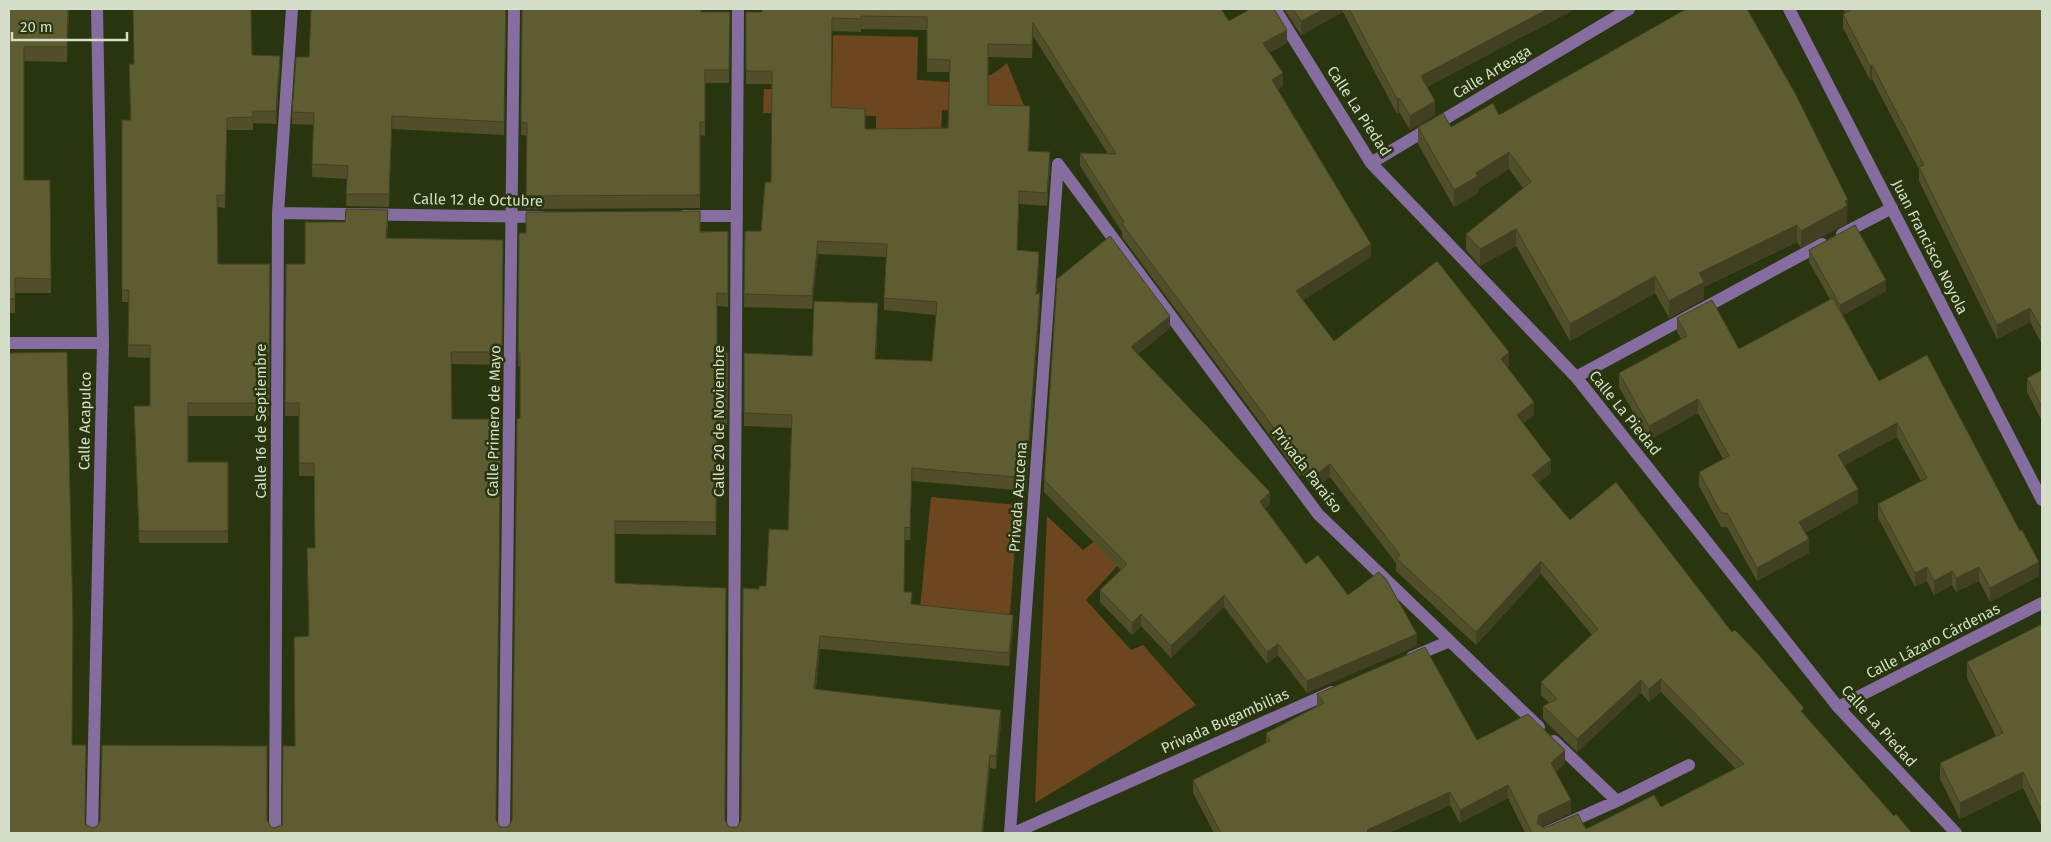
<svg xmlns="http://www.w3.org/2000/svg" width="2051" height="842" font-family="'Fira Sans',sans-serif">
  <rect width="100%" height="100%" fill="#29350e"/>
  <path fill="#6b461f" d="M833,35L918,37L917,80C954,81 977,90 1007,63L1027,113L942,110L941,134L876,132V116L763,113L764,89L832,90Z
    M931,497L1018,505L1010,615L920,608Z
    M1047,516L1083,550L1107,532L1129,553L1086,600L1131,650L1143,645L1196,705L1035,803Z"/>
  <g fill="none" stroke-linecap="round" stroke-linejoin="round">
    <path stroke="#856e9f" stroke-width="12" d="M1275,9L1371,163L1576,377L1838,707L1956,833
      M1789,9L2042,500
      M1371,163L1629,9
      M1058,164L1318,514L1539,727
      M278,213L542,217
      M684,216H737
      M1842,234L1892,208
      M9,343H103
      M1576,377L1822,244
      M1412,657L1450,641
      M1838,707L2042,603
      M1554,741L1617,801
      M92,833L103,343L97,9
      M275,833L278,213L292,9
      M504,833L514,9
      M733,833L738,9
      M1010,833L1058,164
      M1014,833L1332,692
      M1545,833L1617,801L1689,765"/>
  </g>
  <path fill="#514f2a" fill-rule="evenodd" d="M9,9H69L67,62L24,61V180H50L51,293H15V313H9Z
    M133,9H254V10H251L252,55L280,68L276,124L253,123V130H227L225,208L217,207L218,264H270L269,416H188V462H228V543H139L134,406H150V358L128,357V302H122V120H130L129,64H134Z
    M506,9L504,135L392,129L389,207L346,206L347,179L312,177L313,125L292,124V112L309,57Z
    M522,9L730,12L729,83H705V136L700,135V208L526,209L527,136L521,135Z
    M1284,9H1575L1427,87L1435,115L1410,130L1399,112L1397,114L1343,12L1301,35Z
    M1843,9H2042V344L2030,322L1997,339L1919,181V169L1872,79L1870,80L1843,28V14L1845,13Z
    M746,12L1229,21L1287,43L1269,53L1283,86L1277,90L1371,257L1303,300L1334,341L1509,365L1507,367L1534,415L1523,423L1551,473L1538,482L1570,520L1732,632L1804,715L1894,816L1912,833H1525L1508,798L1460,823L1450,805L1389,833H1214L1193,793V780L1266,743V733L1317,706V694L1477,740L1565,763L1556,772L1571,813L1542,826L1544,828L1586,829L1661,807L1736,769L1661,692L1649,702L1641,693L1577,752L1543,719V706L1549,703L1541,695V682L1592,635L1541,574L1476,645L1396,571V563L1330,477L1314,489L1302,474L1300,476L1122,237V232L1080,166V153L1108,154L1033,36L1032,58L988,57V105L1030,119L1029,151L1050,165L1047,206L1019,204L1017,250L1039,265L1037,294L1040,305L1026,491L912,481L910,540H905L904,592L912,604L1013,628L1009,666L820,649L816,689L1001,723L996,769L990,768L983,833H9L72,745L85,824L92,828L267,821L271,827L274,828L282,825L295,746L308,636L315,548L314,476H299V416H285L286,264H305L388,223L387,238L503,240L502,365L452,364V419L496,820L500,827H508L512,820L520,418V366H518L519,233L728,231V307L717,306V352L728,366L727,425H717L716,535L615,534V583L725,820L729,827H737L741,820L759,589L766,586L788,530L791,428L744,426V353L812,356L878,316L876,359L932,361L936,315L884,310V298L886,257L818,254L812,309L744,307L745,231H761L771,182L772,84H746ZM861,29L927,30V72H949L948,128L865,129L831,107L832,31L861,32Z
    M1499,115L1848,217H1847V223L1801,248L1797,242L1704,287V299L1669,318L1655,293L1570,341L1516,246L1480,266L1466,250V234L1523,188L1509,169L1478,189V193L1454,207L1418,144V127H1451Z
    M1809,250L1886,291L1843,315L1879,381L2039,576L1990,602L1979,581L1956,592L1952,585L1934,595L1927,581L1915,587L1878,518V504L1921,481L1897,437L1844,465L1858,503L1805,533L1809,553L1757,581L1727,527H1721L1699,486V472L1723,459L1698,413L1649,440L1619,387V373L1681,339L1677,332V318L1739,349L1830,299L1809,262Z
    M1057,279L1170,328L1138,354L1270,504L1265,509L1306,564L1417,646L1307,693L1278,655L1267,664L1224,607L1171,658L1141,626L1132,635L1100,602V590L1121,570L1044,492V480Z
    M2042,370V421L2027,392V378Z
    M2042,624V827L2023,788L1960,819L1940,779V763L1996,736L1967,678V662Z"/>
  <path fill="#424022" d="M1324,9H1343V12L1301,35V21Z
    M1548,9H1575L1421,90V76Z
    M1287,30V43L1263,56V43Z
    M280,56V68L276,124V111Z
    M1872,65V79L1870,80V66Z
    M1283,73V86L1272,93V80Z
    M1399,98V112L1397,114V99Z
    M1435,101V115L1410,130V116Z
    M392,116V129L389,207V194Z
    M1050,152V165L1047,206V193Z
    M1509,152V169L1478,189V193L1454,207V190L1476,173Z
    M1848,200L1847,223L1801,248V231Z
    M1797,225V242L1704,287V299L1669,318V301L1699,273Z
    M1516,229V246L1480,266V249Z
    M818,241V254L812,309V296Z
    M1371,244V257L1296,304V291Z
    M1039,252V265L1036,308V295Z
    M1655,276V293L1570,341V324Z
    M1886,280V291L1840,317V305Z
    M1040,292V305L1026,491V478Z
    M2030,308V322L1997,339V325Z
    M1170,316V328L1131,359V347Z
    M1509,352V365L1501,372V359Z
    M1698,399V413L1649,440V426Z
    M1534,402V415L1517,428V415Z
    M1897,423V437L1838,469V455Z
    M1551,460V473L1532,488V475Z
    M1302,461V474L1300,476V463Z
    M1330,464V477L1314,489V476Z
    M912,468V481L910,540V528Z
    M1858,489V503L1799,536V522Z
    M1270,492V504L1260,514V502Z
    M1809,539V553L1757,581V568Z
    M1541,561V574L1476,645V632Z
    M2039,562V576L1990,602V588Z
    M1927,567V581L1915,587V573Z
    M1979,567V581L1956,592V578Z
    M1952,571V585L1934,595V581Z
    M1224,595V607L1171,658V646Z
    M1141,614V626L1132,635V623Z
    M1013,615V628L1009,666V653Z
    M1417,634V646L1307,693V681Z
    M820,636V649L814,702V689Z
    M1278,644V655L1267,664V652Z
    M1661,679V692L1649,702V689Z
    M1641,680V693L1577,752V739Z
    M1001,710V723L996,769V756Z
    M1565,750V763L1551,776V763Z
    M990,755V768L983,833H982Z
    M2023,772V788L1960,819V803Z
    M1508,785V798L1460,823V810Z
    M1450,792V805L1389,833H1367V830Z
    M1571,800V813L1539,828L1537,823L1539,815Z"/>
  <path fill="#5e5c31" stroke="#424022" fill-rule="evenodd" d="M9,9H68L67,47H24V180H50L51,279L15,278V299H9Z
    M133,9H251L252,55L280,56L276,111H253V117L227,118L225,195H217L218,264H270L269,403H188V462H228V531H139L134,406H150V345H128L129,290H122V120H131L129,64H134Z
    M311,9H506L504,122L392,116L389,194H346L348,166L312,164L314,113L292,112L296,57H309Z
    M522,9H701V12H730L729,70H705V122H700V195L526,196L527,123L521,122Z
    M762,9H1221L1229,21L1250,9H1274L1287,30L1263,43L1283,73L1272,80L1371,244L1296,291L1334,341L1437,261L1509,352L1501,359L1534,402L1517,415L1551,460L1532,475L1570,520L1616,482L1732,632L1735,630L1758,654L1804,708L1801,711L1894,816L1896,814L1912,833H1532L1508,785L1460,810L1450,792L1367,830L1368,833H1221L1193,780L1270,741L1266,733L1324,703L1317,694L1425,647L1477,740L1528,714L1565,750L1551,763L1571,800L1539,815L1537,823L1544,828L1578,814L1586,829L1654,795L1661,807L1744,764L1661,679L1649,689L1641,680L1577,739L1543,706L1557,699L1541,682L1598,629L1541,561L1476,632L1396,558L1400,555L1330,464L1314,476L1302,461L1300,463L1122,224L1124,222L1080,153L1116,154L1033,23L1032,45L988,44V105L1030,106L1028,151L1050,152L1047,193L1019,191L1017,250L1039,252L1036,295L1040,292L1026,478L912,468L910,528L905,527L904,592H912L911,604L1013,615L1009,653L820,636L814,689L1001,710L996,756L990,755L982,833H9V353L67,352L73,621L72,745H86L85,824L92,828L96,827L100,821L102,745L267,746V820L271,827L274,828L282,825L283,746H295L294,637L309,636L307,548H315L314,463H299V403H285L286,264H305V222H345L346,209L388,210L386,238L503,240L502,352H451L452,419H501L496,820L500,827H508L512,820L517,419L520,418V353H518L519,233H526V212L700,211V232L728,231V294L717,293V352L728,353L727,412H717L716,522L615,521V583L726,588L725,820L729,827H737L741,820L743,588L759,589V586H766L769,529L788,530L792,415L744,413V353L812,356L814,301L878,303L875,359L932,361L937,302L884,298L887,244L818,241L812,296L744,294L745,231H761L765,182H771L772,71H746V12H762ZM861,16L927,17V59L950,60L948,128L865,129V109L831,107L832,18L861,19Z
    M1293,9H1324L1301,21Z
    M1349,9H1548L1421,76L1435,101L1410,116L1399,98L1397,99Z
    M1686,9H1747L1795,93L1848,200L1845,201L1847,206L1801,231L1797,225L1699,273L1704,282L1669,301L1655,276L1570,324L1516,229L1480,249L1466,234L1531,182L1509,152L1476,173L1478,176L1454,190L1418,127L1443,113L1451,127L1493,103L1499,115Z
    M1851,9H2042V330L2030,308L1997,325L1919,167L1924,165L1872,65L1870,66L1843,14L1851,10Z
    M1855,225L1886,280L1840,305L1809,250Z
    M1110,236L1170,316L1131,347L1270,492L1260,502L1306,564L1318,555L1348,595L1379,572L1386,579L1417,634L1307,681L1278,644L1267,652L1224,595L1171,646L1141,614L1132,623L1100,590L1127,564L1044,480L1057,279Z
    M1833,298L1879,381L1927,355L2020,531L2022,530L2039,562L1990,588L1979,567L1956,578L1952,571L1934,581L1927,567L1915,573L1878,504L1927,478L1897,423L1838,455L1858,489L1799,522L1809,539L1757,568L1727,513H1721L1699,472L1729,456L1698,399L1649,426L1619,373L1687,336L1677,318L1712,300L1739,349Z
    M2042,370V407L2027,378Z
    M2042,624V811L2023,772L1960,803L1940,763L2003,733L1967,662Z"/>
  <g text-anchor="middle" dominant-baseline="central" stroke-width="5" stroke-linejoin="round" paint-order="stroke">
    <g font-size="15" fill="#d5dec8" stroke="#29350e">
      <text transform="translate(1492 72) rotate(-31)">Calle Arteaga</text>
      <text transform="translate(1359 111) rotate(57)">Calle La Piedad</text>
      <text transform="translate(478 200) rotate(1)">Calle 12 de Octubre</text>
      <text transform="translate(1930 247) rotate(63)">Juan Francisco Noyola</text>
      <text transform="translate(1625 413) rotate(51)">Calle La Piedad</text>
      <text transform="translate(85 421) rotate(-89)">Calle Acapulco</text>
      <text transform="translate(261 421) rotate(-90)">Calle 16 de Septiembre</text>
      <text transform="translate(494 421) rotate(-89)">Calle Primero de Mayo</text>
      <text transform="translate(719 421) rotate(-90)">Calle 20 de Noviembre</text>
      <text transform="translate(1307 470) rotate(52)">Privada Paraíso</text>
      <text transform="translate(1018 497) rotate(-86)">Privada Azucena</text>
      <text transform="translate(1933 641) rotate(-27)">Calle Lázaro Cárdenas</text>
      <text transform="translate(1225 721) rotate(-24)">Privada Bugambilias</text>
      <text transform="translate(1879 726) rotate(48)">Calle La Piedad</text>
    </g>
  </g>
  <rect width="2051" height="842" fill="none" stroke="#d5dec8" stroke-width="20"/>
  <path d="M12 32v8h115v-8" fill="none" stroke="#d5dec8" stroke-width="2.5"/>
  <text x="20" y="32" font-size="15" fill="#d5dec8" stroke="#29350e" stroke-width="4" paint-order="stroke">20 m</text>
</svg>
